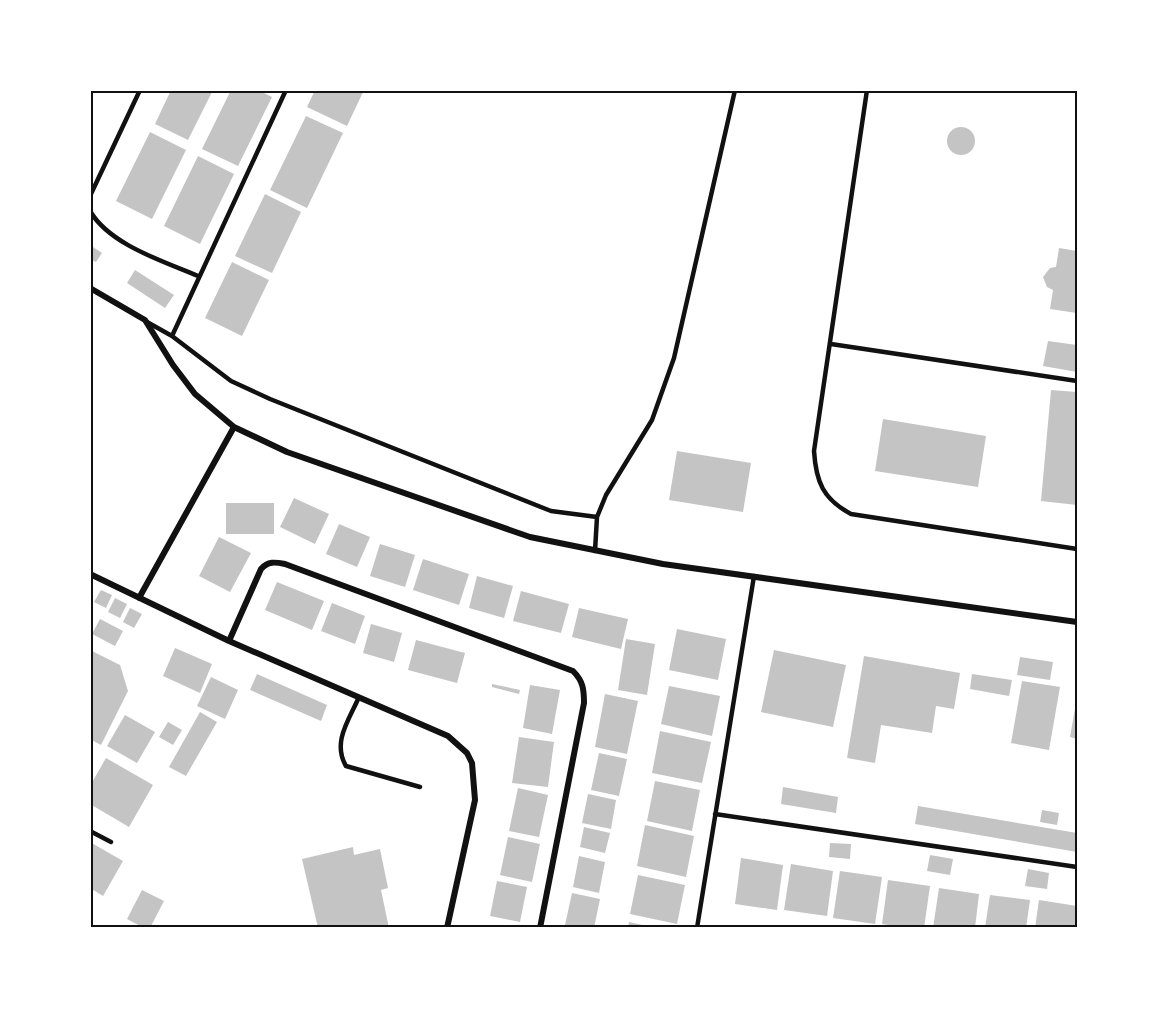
<svg xmlns="http://www.w3.org/2000/svg" width="1167" height="1018" font-family="Jost,sans-serif">
  <rect width="100%" height="100%" fill="#fff"/>
  <path fill="#c4c4c4" d="M171,90H213L188,140L155,124Z
    M231,90H258L272,97L238,166L202,149Z
    M315,90H364L347,126L307,107Z
    M306,116L343,133L307,208L270,190Z
    M947 141a14 14 0 1 1 28 0a14 14 0 1 1-28 0Z
    M150,132L186,150L152,219L116,201Z
    M198,156L234,174L200,244L164,226Z
    M265,194L301,212L272,273L235,256Z
    M90,245L102,253L96,262L90,259Z
    M1059,248L1077,251V313L1050,309L1053,290L1047,287L1043,277L1050,268L1056,267Z
    M232,262L269,280L242,336L205,318Z
    M135,270L174,295L165,308L127,283Z
    M1048,341L1077,345V372L1043,366Z
    M1051,390L1077,392V505L1041,501Z
    M883,419L986,436L978,487L875,471Z
    M677,451L751,463L743,512L669,500Z
    M294,498L329,514L315,544L280,527Z
    M226,503H274V534H226Z
    M339,524L370,537L357,567L326,554Z
    M219,537L251,553L230,592L199,576Z
    M380,544L415,555L405,587L370,576Z
    M423,559L469,574L459,605L413,590Z
    M477,576L513,586L504,618L469,608Z
    M277,582L324,601L312,630L265,610Z
    M101,590L112,595L106,608L94,602Z
    M521,591L569,604L561,633L513,621Z
    M115,598L127,604L120,618L108,612Z
    M332,603L365,616L355,644L321,631Z
    M130,608L142,614L134,628L123,622Z
    M579,608L628,619L621,649L572,637Z
    M100,619L123,631L115,646L92,634Z
    M371,624L402,633L394,662L363,653Z
    M677,629L726,639L718,680L669,670Z
    M626,639L655,644L647,695L618,690Z
    M416,640L465,653L457,683L408,670Z
    M175,648L212,664L200,693L163,676Z
    M90,650L120,665L128,691L101,745L90,739Z
    M774,650L846,665L833,727L761,712Z
    M864,656L960,673L954,709L936,706L932,733L881,725L875,763L847,758Z
    M1020,657L1053,662L1050,680L1017,675Z
    M257,674L327,705L321,721L250,690Z
    M972,674L1012,680L1009,696L970,689Z
    M211,677L238,690L225,719L197,706Z
    M1022,681L1060,687L1049,750L1011,743Z
    M492,684L520,690L519,694L492,687Z
    M530,685L560,690L552,734L523,728Z
    M669,686L720,696L712,736L661,724Z
    M605,694L638,701L627,754L595,747Z
    M1076,703H1077V739L1070,737Z
    M200,712L217,722L186,776L169,767Z
    M125,715L155,732L137,763L107,746Z
    M168,722L182,730L173,745L159,737Z
    M660,731L711,742L702,783L652,773Z
    M519,737L554,742L548,787L512,783Z
    M599,753L627,759L619,796L591,790Z
    M106,758L153,785L129,827L90,804V786Z
    M655,781L700,790L692,831L647,821Z
    M783,787L838,797L836,813L781,804Z
    M518,788L548,795L539,837L509,831Z
    M588,794L616,800L611,829L582,823Z
    M918,806L1077,833V852L915,824Z
    M1042,810L1059,813L1057,825L1040,822Z
    M645,825L694,836L686,877L637,866Z
    M584,827L610,833L605,853L580,847Z
    M508,837L540,844L532,882L500,875Z
    M90,842L123,861L103,896L90,888Z
    M830,843L851,844L850,859L829,857Z
    M353,847L354,855L380,849L388,888L381,890L389,928H318L302,859Z
    M930,855L953,859L950,875L927,871Z
    M579,856L605,862L599,893L573,887Z
    M741,858L783,865L777,910L735,904Z
    M791,864L833,871L827,916L784,910Z
    M1028,869L1049,873L1047,889L1025,886Z
    M840,871L882,877L875,924L833,918Z
    M638,875L685,885L677,924L630,914Z
    M888,880L930,886L924,928H906L882,924Z
    M497,881L527,887L520,922L490,916Z
    M939,888L979,894L975,928H933Z
    M142,890L164,901L150,928H144L127,919Z
    M572,893L600,899L594,928L565,925Z
    M990,895L1030,900L1026,928H985Z
    M1039,900L1077,906L1076,928H1035Z
    M629,922L651,927V928H628Z"/>
  <g fill="none" stroke-linecap="round" stroke-linejoin="round">
    <path stroke="#111" stroke-width="4.5" d="M867,90L814,451C816,482 823,499 851,514L1077,549
      M90,196L140,90
      M90,211C110,245 163,261 198,276
      M147,322L172,336L231,381L270,399L551,511L597,517
      M172,336L286,90
      M831,344L1077,381
      M595,551L597,517L606,495L652,420L674,358L735,90
      M359,697C349,720 332,742 346,766L420,787
      M715,814L1077,867
      M90,831L111,842
      M697,928L754,576"/>
    <path stroke="#111" stroke-width="6" d="M90,288L145,320L173,365L195,394L234,427L287,452L530,537L663,564L1077,622
      M90,574L229,641L448,736L467,753L472,763L475,800L447,928
      M139,598L234,427
      M229,641L261,569C268,561 275,562 285,564L573,671C583,681 584,689 584,703L540,928"/>
  </g>
  <rect width="1167" height="1018" fill="none" stroke="#ffffff" stroke-width="183"/>
  <rect x="92" y="92" width="984" height="834" fill="none" stroke="#111" stroke-width="2"/>
</svg>
